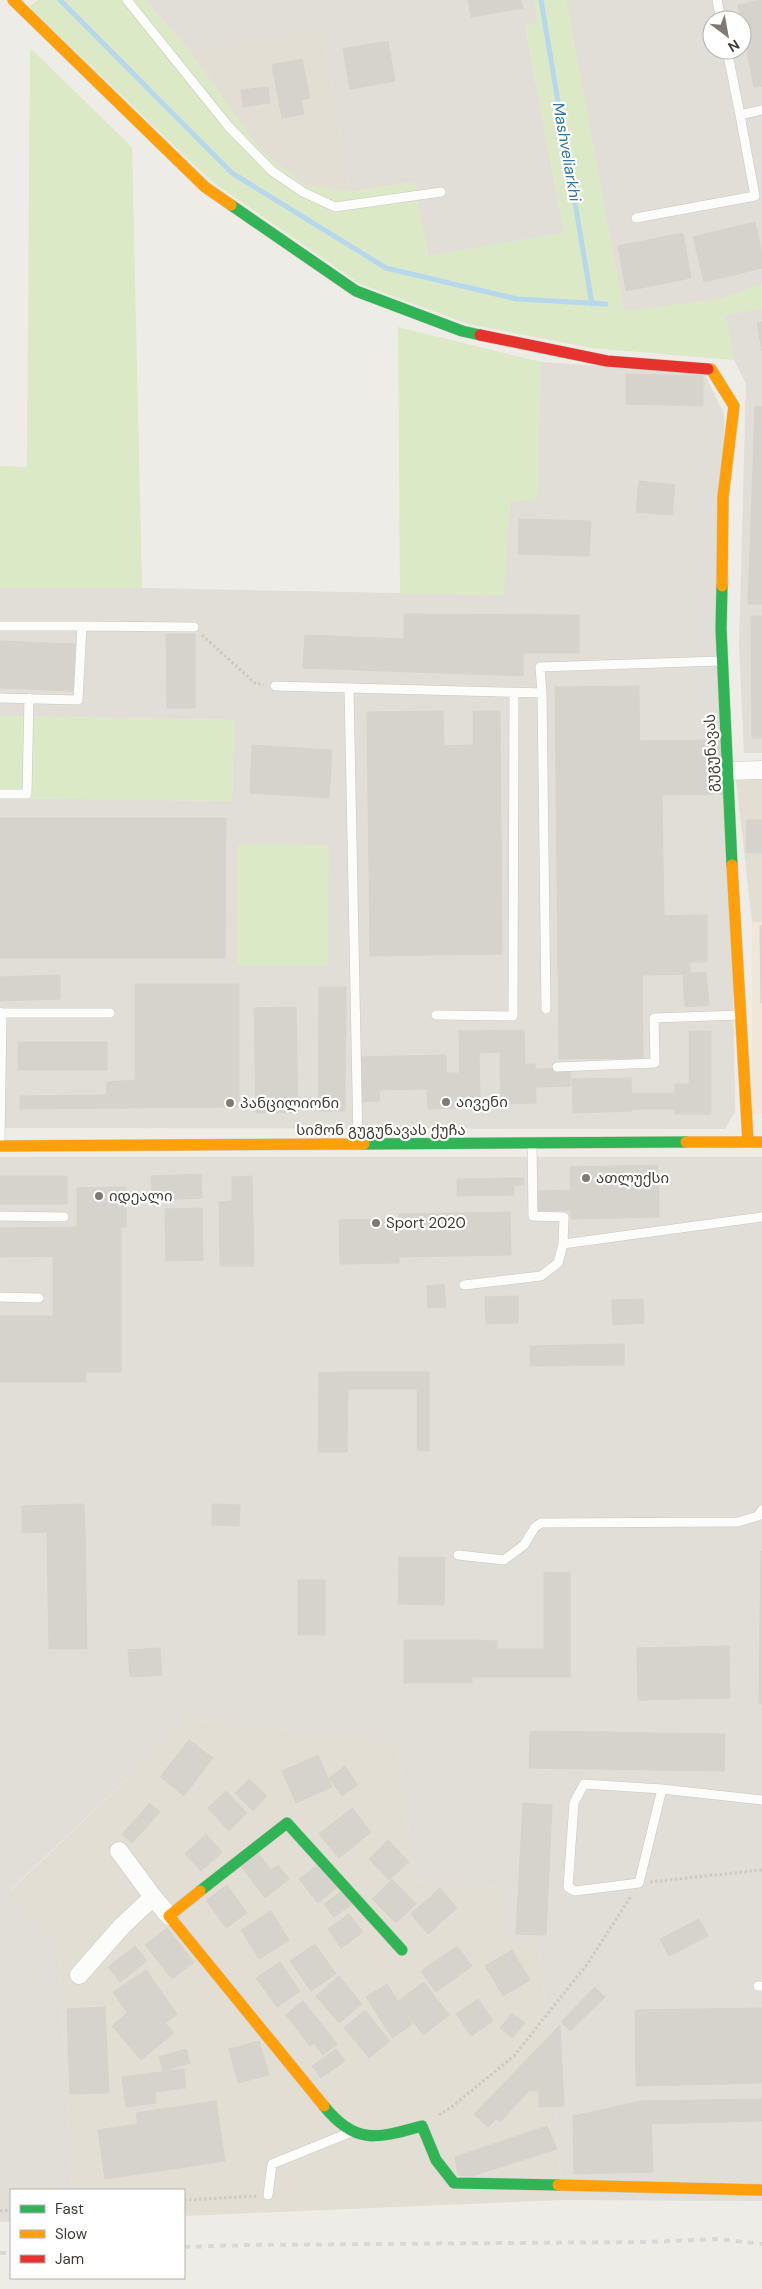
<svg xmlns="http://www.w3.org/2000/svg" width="762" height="2289" font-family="'DM Sans','Noto Sans Georgian',sans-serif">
  <rect width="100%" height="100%" fill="#eeece6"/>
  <path fill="#e2ded3" d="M323,29L350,192L305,185L260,150L188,49Z
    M762,778V922H752L736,779Z
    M190,1719L397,1740L415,1880L498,1887L510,1939L540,1948L563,2200L184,2216V2190H72L59,1952L10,1891Z"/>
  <path fill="#f1e7d8" d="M752,922H762V1114H752Z"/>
  <path fill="#e1ddd7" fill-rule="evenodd" d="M145,0H534L538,23L525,26L564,233L428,256L414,182L350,192L323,29L188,49Z
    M566,0H762V284L721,299L624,312ZM712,20H742V50H712Z
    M762,308V753H744L739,646L746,384L734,360L725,315Z
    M541,362L704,373L724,414L735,1112L725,1129L0,1128V798L232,801L234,720L0,716V588H142L503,595L510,501L537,498Z
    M0,1157H762V2201L563,2200L540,1948L510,1939L498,1887L415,1880L397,1740L190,1719L10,1890L59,1952L72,2190H11V2222H0Z"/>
  <path fill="#dbe9c6" d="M38,0H145L188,49L260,150L305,185L350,192L414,182L428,256L564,233L525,25L538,23L534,0H566L624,311L721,299L762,284V308L725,315L734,360L592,348L468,324L360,284L210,180L29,7Z
    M30,48L132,147L142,588H0V466L27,467Z
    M398,327L541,362L537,499L510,501L504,595L400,594Z
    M0,716L234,720L232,801L0,798Z
    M238,844L329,845L328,966H237Z"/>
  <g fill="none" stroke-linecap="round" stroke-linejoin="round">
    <path stroke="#b7d8ec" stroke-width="5" d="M60,0L232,173L386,268L517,299L606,304
      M541,0L592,304"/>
  </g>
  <path fill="#d6d3cd" stroke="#d6d3cc" d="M468,0H521L523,8L471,17Z
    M762,0V86L754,87L738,5Z
    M388,41L395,81L350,89L343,49Z
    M302,59L310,98L301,100L304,114L282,118L272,65Z
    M268,87L270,103L243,107L241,90Z
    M755,222L762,252V268L704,282L693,237Z
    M683,233L691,278L626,291L618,246Z
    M762,322V351L757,323Z
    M626,374L703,376V406L626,404Z
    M755,406L762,407V525L751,524Z
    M639,481L675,485L672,515L636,512Z
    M519,519L591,521L589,556L518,554Z
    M751,524L762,525V604H748Z
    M404,614L579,615V653H523V676L303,668L305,635L404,639Z
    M751,616H762V738H752Z
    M166,634H195V708H167Z
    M0,641L75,644L73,691L0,688Z
    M639,686L643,1058L559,1059L555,687Z
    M443,711L444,746L473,745V711H500L502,954L370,956L367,712Z
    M722,740L723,794L662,795L664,916L690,915V974L642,975L639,741Z
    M252,745L332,750L329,798L250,793Z
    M0,818H226L225,958H0Z
    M747,820H762V853H746Z
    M690,915H707V962H690Z
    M760,926H762V1003H761Z
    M706,972L709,1005L685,1007L683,974Z
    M60,975V999L0,1001V977Z
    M135,984H239V1080H135Z
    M319,987H346L345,1111H318Z
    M296,1007L298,1112L256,1113L254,1008Z
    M524,1030L525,1064L500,1065V1052L479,1053L480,1099H460L459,1031Z
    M689,1031H711V1085H689Z
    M18,1042H107V1070H18Z
    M446,1055V1073H460L461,1108L428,1109L427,1089L379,1090L380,1101L361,1102L360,1057Z
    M535,1064L536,1103L501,1104L500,1065Z
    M570,1068V1086L536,1087V1069Z
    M631,1078L632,1111L573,1113L572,1079Z
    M135,1080H239V1107L106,1108L107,1082Z
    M675,1084L711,1085V1114H675Z
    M632,1093H675V1109H632Z
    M106,1095V1108L20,1109V1096Z
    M658,1165L659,1217L571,1219L570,1167Z
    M201,1174L202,1198L152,1200L151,1176Z
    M0,1176H67V1204H0Z
    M252,1176L254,1266H220L219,1202L232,1201V1177Z
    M513,1178L514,1195L457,1196V1179Z
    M513,1178H524V1185H513Z
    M126,1187V1227H77V1188Z
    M571,1190V1210L538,1211L537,1191Z
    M202,1208L203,1260L166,1261L165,1209Z
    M510,1212L511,1255L399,1257V1214Z
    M399,1219V1263L340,1264L339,1220Z
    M85,1227V1256L0,1257V1228Z
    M85,1227H121V1372H87Z
    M86,1256V1382H0V1316H53V1257Z
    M444,1284L446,1307L428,1308L427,1286Z
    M518,1296V1323L486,1324L485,1297Z
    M643,1299L644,1323L613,1325L612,1300Z
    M624,1344V1365L530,1366V1346Z
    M348,1372H429V1389H348Z
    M348,1372L347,1452H318L319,1373Z
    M429,1389V1451L417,1450V1390Z
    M84,1504L85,1531L22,1533V1506Z
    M212,1504L240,1505L239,1526L212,1525Z
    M85,1531L87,1649H49L47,1532Z
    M761,1551H762V1704H759Z
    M399,1557H445L444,1605L398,1604Z
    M544,1572L570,1573V1677H472V1640L497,1641V1649H544Z
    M298,1580H325V1635H298Z
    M404,1640H472V1683H404Z
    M729,1646L730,1698L638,1700L637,1648Z
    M160,1648L162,1675L130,1677L128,1650Z
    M530,1731L725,1734L724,1771L529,1768Z
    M189,1740L213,1758L184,1796L160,1777Z
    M318,1755L332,1787L296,1803L282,1771Z
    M345,1766L358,1785L342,1796L329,1778Z
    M249,1779L267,1796L253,1811L235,1793Z
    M226,1791L247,1813L229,1831L208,1808Z
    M150,1803L160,1812L132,1843L122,1834Z
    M523,1803L552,1805L546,1935L516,1934Z
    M352,1808L371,1832L339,1858L319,1834Z
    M206,1834L222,1852L201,1871L185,1854Z
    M388,1840L409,1862L389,1880L369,1859Z
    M257,1852L271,1870L278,1865L289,1879L265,1898L240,1865Z
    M321,1862L340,1885L318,1903L299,1879Z
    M392,1879L416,1904L396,1923L372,1899Z
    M227,1885L247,1913L226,1928L206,1900Z
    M440,1888L457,1908L428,1934L411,1914Z
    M345,1889L355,1902L334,1917L324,1904Z
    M271,1911L289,1940L259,1959L241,1930Z
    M349,1914L363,1932L341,1948L328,1929Z
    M699,1919L708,1936L669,1956L660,1939Z
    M167,1928L194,1962L172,1979L145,1945Z
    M315,1944L336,1974L311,1991L290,1961Z
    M135,1946L147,1961L120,1982L108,1967Z
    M457,1946L472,1966L436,1992L421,1971Z
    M512,1950L530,1980L503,1996L485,1966Z
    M280,1962L300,1991L277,2007L256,1978Z
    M146,1970L177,2014L165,2023L174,2033L141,2060L112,2026L127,2013L113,1992Z
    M339,1976L362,2004L339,2023L316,1996Z
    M424,1982L449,2015L423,2035L398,2001Z
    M387,1984L413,2024L392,2038L366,1997Z
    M595,1987L605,1997L570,2031L561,2022Z
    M478,1999L493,2021L471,2036L456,2014Z
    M303,2001L328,2032L310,2046L286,2015Z
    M105,2007L109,2093L70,2094L67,2009Z
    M762,2008V2083L636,2086L635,2010Z
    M365,2010L390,2041L369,2058L344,2028Z
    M512,2013L525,2023L512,2038L500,2028Z
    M560,2025L564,2106L539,2107V2091H529L500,2122L496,2119L488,2127L474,2114Z
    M328,2032L337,2044L323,2055L314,2043Z
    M259,2041L269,2075L238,2083L229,2049Z
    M186,2049L190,2063L163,2071L159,2057Z
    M336,2049L345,2061L321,2078L312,2066Z
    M184,2069L186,2088L155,2092L156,2103L126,2107L122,2077Z
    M762,2099V2121L651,2124L653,2172L574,2174L573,2116L641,2101Z
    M216,2101L225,2161L105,2179L98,2130L138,2124L136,2113Z
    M547,2126L557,2149L472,2176L458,2175L455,2157Z"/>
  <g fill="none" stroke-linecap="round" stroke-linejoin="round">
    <g stroke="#cac8c2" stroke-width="10">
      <path id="lane" d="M127,0L229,127L272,171L303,192L335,207L441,192
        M717,0L721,20
        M727,50L740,115L762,110
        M636,218L755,196L740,115
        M0,626H82L78,700L0,698
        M82,626L194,627
        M275,686L542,693L540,667L720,661
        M349,688L358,1142
        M542,693L546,1009
        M0,794H27L29,698
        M0,1012L2,1013L0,1143
        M2,1013H110
        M436,1015L513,1016L514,693
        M557,1067L655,1063L654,1018L739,1015
        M0,1216L64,1217
        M563,1244L762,1217
        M464,1285L541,1276L558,1263L563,1244L564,1217L533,1216L532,1144
        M0,1297L39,1298
        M458,1555L504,1560L524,1545L535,1527L541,1523L738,1522L758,1516L762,1510
        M662,1789L639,1883L575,1891L568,1887L574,1803L584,1784L662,1789L762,1800
        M758,1986H762
        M268,2195L272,2164L349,2133"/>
    </g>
    <g stroke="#cac8c2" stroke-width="19">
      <path id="street" d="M727,771L762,770
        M119,1851L153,1897
        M79,1975L122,1926L153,1897L169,1916"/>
    </g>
    <g stroke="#cfcabe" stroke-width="12">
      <path id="fast" d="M231,205L356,291L462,331L480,335
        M722,586L721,629L732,865
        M364,1144L686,1142
        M200,1891L287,1823L402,1950
        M324,2106C356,2146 378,2138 422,2126L436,2160L454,2183L558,2185"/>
    </g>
    <g stroke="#cfcabe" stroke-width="12">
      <path id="slow" d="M13,0L205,187L231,205
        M708,369H711L734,406L723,497L722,586
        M732,865L748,1142
        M686,1142H762
        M0,1146L364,1144
        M200,1891L169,1916L324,2106
        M558,2185L762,2190"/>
    </g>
    <g stroke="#cfcabe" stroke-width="12">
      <path id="jam" d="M480,335L607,361L708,369"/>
    </g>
    <path stroke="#cccac5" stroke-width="3" stroke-dasharray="2.5 2.5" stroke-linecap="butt" d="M202,635L255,683L264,685
      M650,1882L762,1870
      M439,2115L454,2105L514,2056L588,1963L631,1896
      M184,2200L258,2196
      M0,2211L11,2210"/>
    <use href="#lane" stroke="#fcfcfb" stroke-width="9"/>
    <use href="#street" stroke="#fcfcfb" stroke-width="18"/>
    <use href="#fast" stroke="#30b455" stroke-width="11"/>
    <use href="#slow" stroke="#ff9f0a" stroke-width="11"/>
    <use href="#jam" stroke="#e5322d" stroke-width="11"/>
    <path stroke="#d8d8d7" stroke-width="4" stroke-dasharray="6 6" stroke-linecap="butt" d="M184,2247L245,2245L645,2242L718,2239L762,2244
      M0,2253H11"/>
  </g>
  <g fill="#7f7a72" stroke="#fff" stroke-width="2">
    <circle cx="446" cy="1102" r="5"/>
    <circle cx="230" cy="1103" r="5"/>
    <circle cx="586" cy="1178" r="5"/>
    <circle cx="99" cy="1196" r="5"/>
    <circle cx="376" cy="1223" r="5"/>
  </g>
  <g text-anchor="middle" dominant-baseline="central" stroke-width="4.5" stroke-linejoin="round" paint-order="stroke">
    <g font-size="15" fill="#433d33" stroke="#fff">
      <text transform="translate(711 753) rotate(-92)">გუგუნავას</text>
      <text x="381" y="1130">სიმონ გუგუნავას ქუჩა</text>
    </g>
    <g font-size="15" fill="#433d33" stroke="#fff" text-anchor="start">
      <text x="456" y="1102">აივენი</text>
      <text x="240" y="1103">პანცილიონი</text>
      <text x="596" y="1178">ათლუქსი</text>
      <text x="109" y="1196">იდეალი</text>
      <text x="386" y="1223">Sport 2020</text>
    </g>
    <g font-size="16" font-style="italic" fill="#2f79ad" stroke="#fff">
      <text transform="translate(567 152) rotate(80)">Mashveliarkhi</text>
    </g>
  </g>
  <rect x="10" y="2189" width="175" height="90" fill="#ffffff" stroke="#b4b1ad"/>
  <rect x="20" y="2205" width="25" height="8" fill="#30b455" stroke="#b4b1ad"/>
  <text x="55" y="2214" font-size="15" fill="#433d33">Fast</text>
  <rect x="20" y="2230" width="25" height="8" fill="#ff9f0a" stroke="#b4b1ad"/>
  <text x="55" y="2239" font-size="15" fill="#433d33">Slow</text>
  <rect x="20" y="2255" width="25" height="8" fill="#e5322d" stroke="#b4b1ad"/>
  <text x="55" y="2264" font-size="15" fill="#433d33">Jam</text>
  <g transform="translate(727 35) rotate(148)"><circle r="24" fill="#ffffff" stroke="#b4b1ad"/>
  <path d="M0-4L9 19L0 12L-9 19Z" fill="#7f7a72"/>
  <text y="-8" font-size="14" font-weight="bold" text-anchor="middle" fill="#433d33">N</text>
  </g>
</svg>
